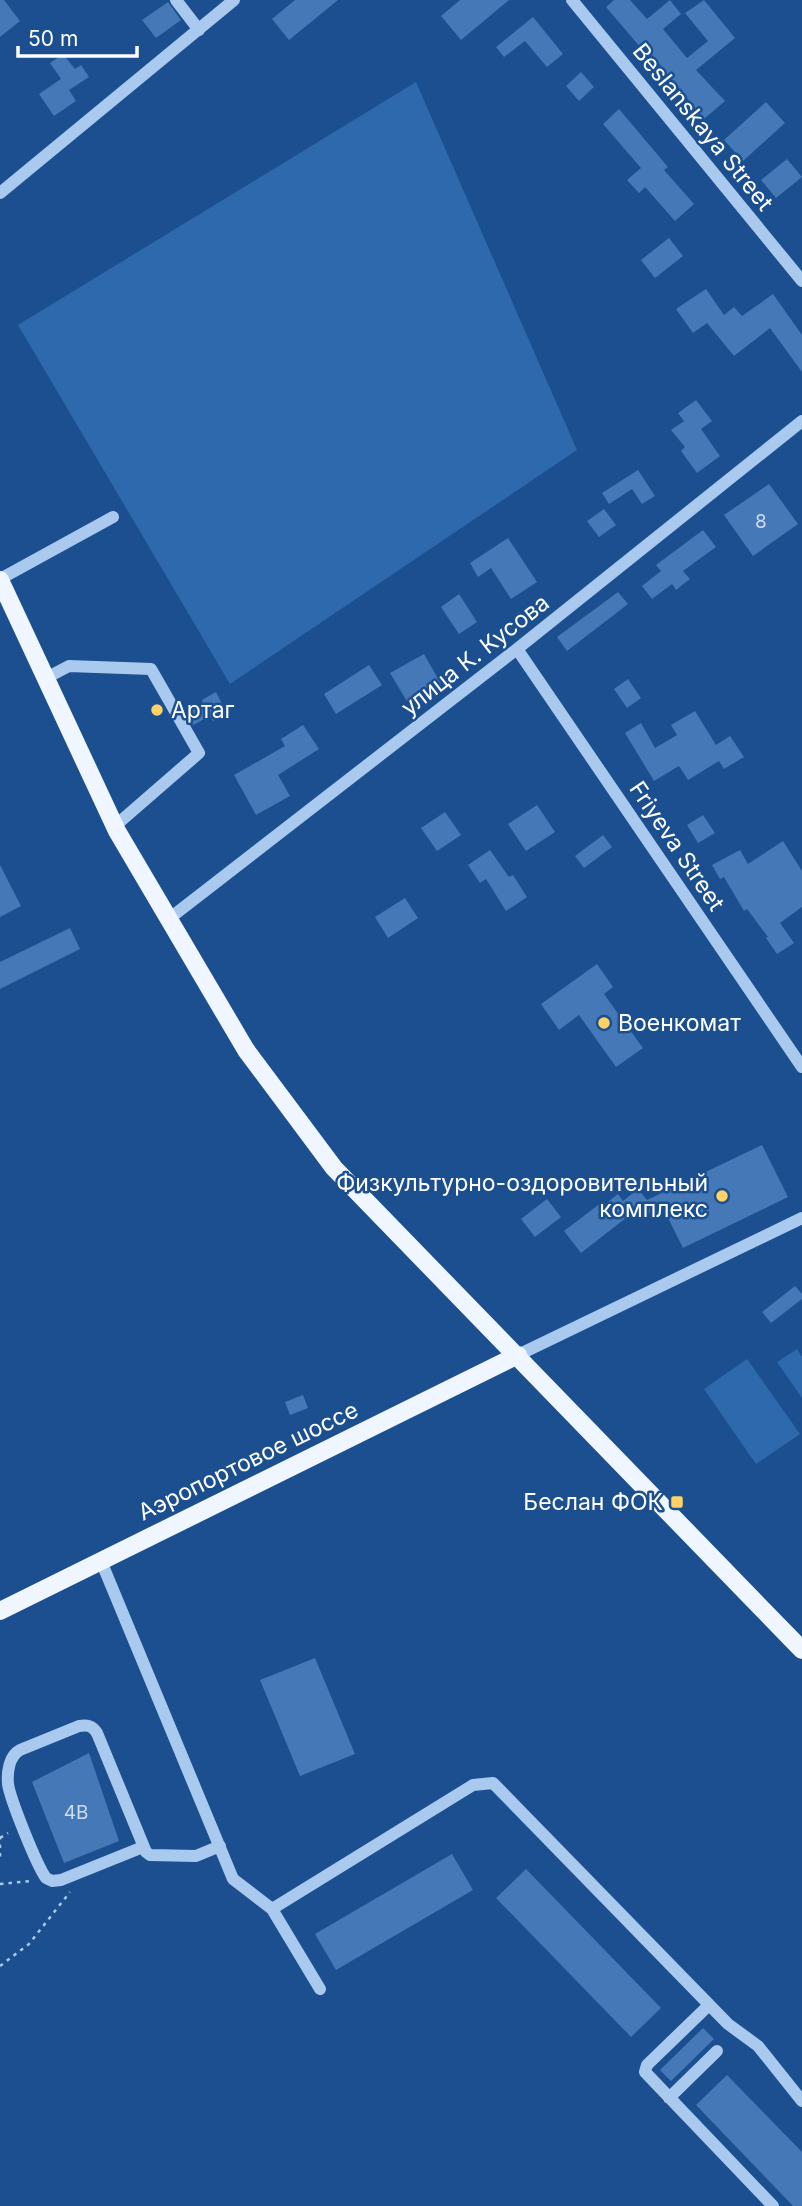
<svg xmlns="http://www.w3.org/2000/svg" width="802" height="2206" font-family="Inter,sans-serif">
  <rect width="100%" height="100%" fill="#1b4f8f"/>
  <path fill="#2e69ad" d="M416,82L577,450L230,684L18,325Z
    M797,1349L802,1357V1398L777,1362Z
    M747,1359L800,1434L756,1464L704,1389Z"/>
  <path fill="#4478b7" d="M0,0H4L20,21L0,37Z
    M295,0H338L289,40L272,19Z
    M460,0H509L461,40L441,16Z
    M614,0H630L647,19L670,0L681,14L663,29L687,58L708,41L685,13L704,0L735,38L696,70L725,101L704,119L644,45L641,48L606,7Z
    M168,2L181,20L156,38L142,20Z
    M533,17L563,54L547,67L525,41L504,57L496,47Z
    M63,54L75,69L81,65L89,77L69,90L76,101L54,116L39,94L61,79L50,63Z
    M581,72L594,87L579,101L566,86Z
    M766,102L785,123L743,161L724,140Z
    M619,109L668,167L664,170L694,204L675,221L645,187L639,193L627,180L641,168L603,124Z
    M787,159L802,177L776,198L761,180Z
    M669,238L683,256L655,278L641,260Z
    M706,289L724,315L734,307L742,316L773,294L802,335V372L770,328L734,356L707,323L693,333L676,309Z
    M696,400L712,421L701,429L720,456L697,473L681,451L685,447L671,430L684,421L678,413Z
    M638,470L655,496L642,504L632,489L609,504L602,493Z
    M769,484L798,524L753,556L724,515Z
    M604,509L616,525L599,537L587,521Z
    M703,530L716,547L683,571L690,579L676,590L672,584L652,599L642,586L661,571L656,565Z
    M508,538L537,582L511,599L491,568L478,577L470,563Z
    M618,592L628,604L567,651L557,637Z
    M459,594L477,622L459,634L441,607Z
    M424,654L441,684L408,703L390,673Z
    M369,665L382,685L336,714L324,694Z
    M628,679L641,698L627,708L614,689Z
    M216,692L227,714L213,721L210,716L193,725L186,713L203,703L202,700Z
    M695,711L716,745L730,736L744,757L724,769L719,761L688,780L679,766L654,781L625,733L641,723L655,748L677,735L671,725Z
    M303,725L319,749L278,775L290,796L256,815L234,775L285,746L281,739Z
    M537,805L555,832L526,851L508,824Z
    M445,812L461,835L437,851L421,828Z
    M703,815L715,833L698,843L687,825Z
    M603,835L612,847L584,868L575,856Z
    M783,841L802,871V907L780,923L794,943L777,954L766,938L768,937L747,909L744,911L724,877L720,879L712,865L740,850L748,864Z
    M490,850L509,877L513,875L527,897L506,911L486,879L480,883L468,865Z
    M0,865L21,906L0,917Z
    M405,898L418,918L388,938L375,917Z
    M70,928L80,949L0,989V962Z
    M597,964L613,987L604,994L643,1048L616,1067L579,1015L559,1030L541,1004Z
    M762,1145L788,1197L683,1248L661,1204L647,1215L640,1207L581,1253L564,1231L602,1202L604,1205L618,1194L623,1201L638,1189L647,1200Z
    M547,1199L561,1217L535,1237L521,1219Z
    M795,1286L802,1294V1299L771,1323L762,1312Z
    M303,1395L308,1408L290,1415L285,1402Z
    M315,1658L355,1754L300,1776L260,1680Z
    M89,1753L119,1841L64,1863L32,1782Z
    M452,1854L473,1890L336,1970L315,1934Z
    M526,1869L661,2008L631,2037L496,1898Z
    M703,2028L714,2039L671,2081L660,2070Z
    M727,2075L802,2152V2206H793L696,2105Z"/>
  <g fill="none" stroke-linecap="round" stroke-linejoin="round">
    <path stroke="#a9c9ee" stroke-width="2.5" stroke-dasharray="3.5 5" stroke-linecap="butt" d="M0,1836V1861
      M0,1838L8,1833
      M0,1884L31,1881
      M0,1966L29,1944L70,1892"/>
    <path stroke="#a9c9ee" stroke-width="12" d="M176,0L199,30
      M572,0L802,281
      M0,193L234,0
      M0,579L113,517
      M517,649L802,1067
      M46,678L69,666L151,669L199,753L115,826
      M170,918L517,649L802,421
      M518,1355L802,1218
      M101,1561L233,1879L272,1909L473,1785L493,1783L728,2024L758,2046L802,2101
      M143,1847L61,1880L52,1881L46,1878C37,1866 10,1799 8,1784C7,1772 9,1756 20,1750L79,1726C87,1725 92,1725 97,1733L146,1852L150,1855L196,1856L220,1846
      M272,1909L320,1989
      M709,2005L647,2065L645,2072L773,2206
      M669,2098L717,2051"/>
    <path stroke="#f0f6ff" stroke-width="18" d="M0,580L117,831L246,1050L334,1168L802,1650
      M0,1611L518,1355"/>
  </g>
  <g fill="#ffd166" stroke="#1b4f8f" stroke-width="2.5">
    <circle cx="157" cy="710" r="7"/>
    <circle cx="604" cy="1023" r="7"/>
    <circle cx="722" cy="1196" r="7"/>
    <rect x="670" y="1495" width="14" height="14" rx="3.5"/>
  </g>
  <g text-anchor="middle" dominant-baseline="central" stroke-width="5" stroke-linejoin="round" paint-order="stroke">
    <g font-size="19" fill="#d0dded">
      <text x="761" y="521">8</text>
      <text x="76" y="1812">4В</text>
    </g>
    <g font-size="23" fill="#fff" stroke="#1b4f8f">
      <text transform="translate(703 127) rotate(51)">Beslanskaya Street</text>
      <text transform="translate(475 655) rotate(-38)">улица К. Кусова</text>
      <text transform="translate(677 846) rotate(56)">Friyeva Street</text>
      <text transform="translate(248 1461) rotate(-26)">Аэропортовое шоссе</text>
    </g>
    <g font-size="23" fill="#fff" stroke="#1b4f8f" text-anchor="start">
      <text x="171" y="710">Артаг</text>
      <text x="618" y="1023">Военкомат</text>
      <text x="708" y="1183" text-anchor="end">Физкультурно-оздоровительный<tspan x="708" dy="26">комплекс</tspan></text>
      <text x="663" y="1502" text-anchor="end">Беслан ФОК</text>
    </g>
  </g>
  <path d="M18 46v10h119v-10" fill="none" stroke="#ffffff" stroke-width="3.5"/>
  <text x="28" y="46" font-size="21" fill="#ffffff" stroke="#1b4f8f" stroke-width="5" paint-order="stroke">50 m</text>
</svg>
